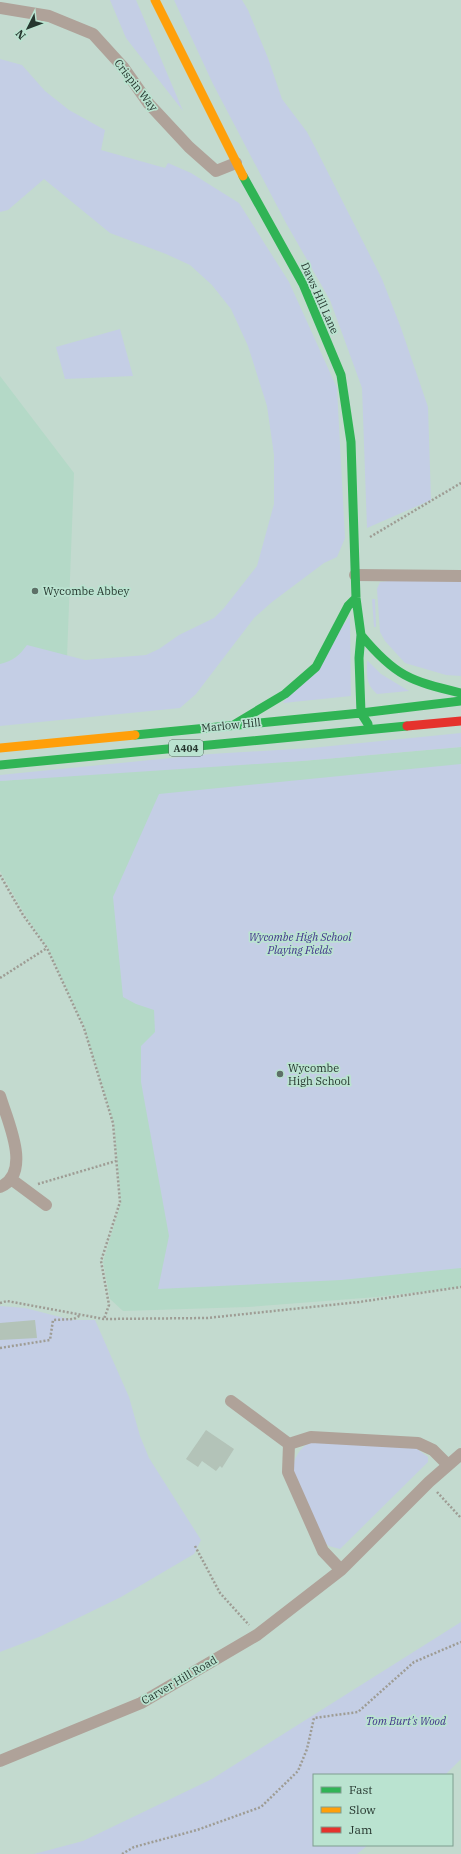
<svg xmlns="http://www.w3.org/2000/svg" width="461" height="1854" font-family="'IBM Plex Serif',serif">
  <rect width="100%" height="100%" fill="#c3dacf"/>
  <path fill="#b4d9c7" d="M0,376L74,473L65,710L0,719Z
    M461,747V1287L377,1297L248,1307L123,1311L110,1299L103,1262L121,1202L114,1124L83,1024L48,948L25,915L0,871V781L178,767L302,761Z"/>
  <path fill="#c4cee5" d="M110,0H136L183,111L126,38Z
    M174,0H242L248,10L268,58L282,99L307,132L316,149L382,279L401,328L428,407L431,500L367,528L362,388L330,300L286,223L213,84Z
    M0,59L22,65L45,91L69,110L105,130L101,150L165,168L168,163L191,173L239,203L289,282L337,388L345,538L337,557L324,563L272,602L254,618L196,694L180,708L0,726V664C13,661 19,656 27,645L85,660L146,655L159,649L179,635L214,618L224,608L257,566L274,504V455L267,406L248,346L231,309L212,285L190,265L166,254L110,233L44,179L8,210L0,212Z
    M120,329L133,376L65,379L56,347Z
    M405,579L461,582V676L446,675L405,663L385,641L380,632L377,589L380,582Z
    M372,599H375L376,627H374Z
    M350,616L351,696L283,703Z
    M367,660L381,674L409,691L377,694C365,684 367,674 367,660Z
    M461,733V747L302,761L0,781V775L211,754L311,748Z
    M461,764V1268L341,1280L158,1289L169,1236L141,1082V1046L155,1032L154,1010L136,1004L123,997L113,897L159,794Z
    M0,1306L25,1308L72,1320H95L129,1397L140,1436L149,1458L201,1540L194,1554L121,1597L39,1637L0,1652Z
    M313,1441L416,1448L428,1457V1462L340,1549L329,1546L322,1541L292,1474C293,1459 299,1447 313,1441Z
    M461,1622V1759L445,1775H314V1845H368L357,1854H34L83,1841L212,1779Z"/>
  <path fill="#b3c3b8" d="M35,1320L37,1338L0,1340V1323Z
    M206,1430L234,1449L222,1468L220,1466L216,1471L202,1461L198,1467L186,1459Z"/>
  <g fill="none" stroke-linecap="round" stroke-linejoin="round">
    <path stroke="#9e9c94" stroke-width="2.5" stroke-dasharray="2 2" stroke-linecap="butt" d="M370,537L461,483
      M0,875L23,915L47,948L84,1028L113,1123L120,1202L101,1261L109,1305L104,1319
      M0,978L47,948
      M38,1184L116,1161
      M0,1303L7,1301L104,1319L207,1318L359,1302L461,1287
      M0,1348L50,1340L53,1320L74,1319L81,1315
      M437,1492L461,1518
      M195,1546L220,1593L249,1625
      M122,1854L134,1847L197,1830L261,1807L298,1771L307,1749L314,1718L358,1712L414,1662L461,1642"/>
    <path stroke="#afa299" stroke-width="12" d="M0,8L49,16L93,34L123,67L149,104L189,147L216,171L236,163
      M355,575L461,576
      M0,1096C7,1120 33,1173 0,1187
      M11,1179L46,1205
      M231,1401L289,1444L288,1472L323,1551L341,1570
      M289,1444L311,1437L418,1443L433,1450L448,1465
      M0,1761L141,1703L257,1635L341,1570L429,1482L461,1454"/>
    <path stroke="#30b455" stroke-width="9" d="M243,176L303,284L341,375L351,442L356,598L361,635L359,658L361,713L368,724
      M361,635C395,676 410,681 461,693
      M235,724L285,694L316,667L348,606L356,598
      M135,735L361,713L461,701
      M0,765L407,726"/>
    <path stroke="#ff9f0a" stroke-width="9" d="M155,0L243,176
      M0,748L135,735"/>
    <path stroke="#e5322d" stroke-width="9" d="M407,726L461,721"/>
  </g>
  <g fill="#5d7067" stroke="#bae3d0" stroke-width="1.5">
    <circle cx="35" cy="591" r="4"/>
    <circle cx="280" cy="1074" r="4"/>
  </g>
  <g text-anchor="middle" dominant-baseline="central" stroke-width="3.5" stroke-linejoin="round" paint-order="stroke">
    <rect fill="#bae3d0" stroke="#526b5f" stroke-width="1" x="169" y="740" width="34" height="16" rx="3"/>
    <g font-size="10" font-weight="bold" fill="#26372f">
      <text x="186" y="748">A404</text>
    </g>
    <g font-size="11" fill="#26372f" stroke="#bae3d0">
      <text transform="translate(136 85) rotate(52)">Crispin Way</text>
      <text transform="translate(320 298) rotate(66)">Daws Hill Lane</text>
      <text transform="translate(231 725) rotate(-6)">Marlow Hill</text>
      <text transform="translate(179 1680) rotate(-30)">Carver Hill Road</text>
    </g>
    <g font-size="11" fill="#26372f" stroke="#bae3d0" text-anchor="start">
      <text x="43" y="591">Wycombe Abbey</text>
      <text x="288" y="1068">Wycombe<tspan x="288" dy="13">High School</tspan></text>
    </g>
    <g font-size="11" font-style="italic" fill="#41358b" stroke="#bae3d0">
      <text x="300" y="937">Wycombe High School<tspan x="300" dy="13">Playing Fields</tspan></text>
      <text x="406" y="1721">Tom Burt's Wood</text>
    </g>
  </g>
  <rect x="313" y="1774" width="140" height="72" fill="#bae3d0" stroke="#7f9e90"/>
  <rect x="321" y="1787" width="20" height="6" fill="#30b455" stroke="#7f9e90"/>
  <text x="349" y="1794" font-size="12" fill="#26372f">Fast</text>
  <rect x="321" y="1807" width="20" height="6" fill="#ff9f0a" stroke="#7f9e90"/>
  <text x="349" y="1814" font-size="12" fill="#26372f">Slow</text>
  <rect x="321" y="1827" width="20" height="6" fill="#e5322d" stroke="#7f9e90"/>
  <text x="349" y="1834" font-size="12" fill="#26372f">Jam</text>
  <g transform="translate(28 28) rotate(228)" stroke="#bae3d0" stroke-width="3" paint-order="stroke">
  <path d="M0-3L7 15L0 10L-7 15Z" fill="#26372f"/>
  <text y="-6" font-size="11" font-weight="bold" text-anchor="middle" fill="#26372f">N</text>
  </g>
</svg>
